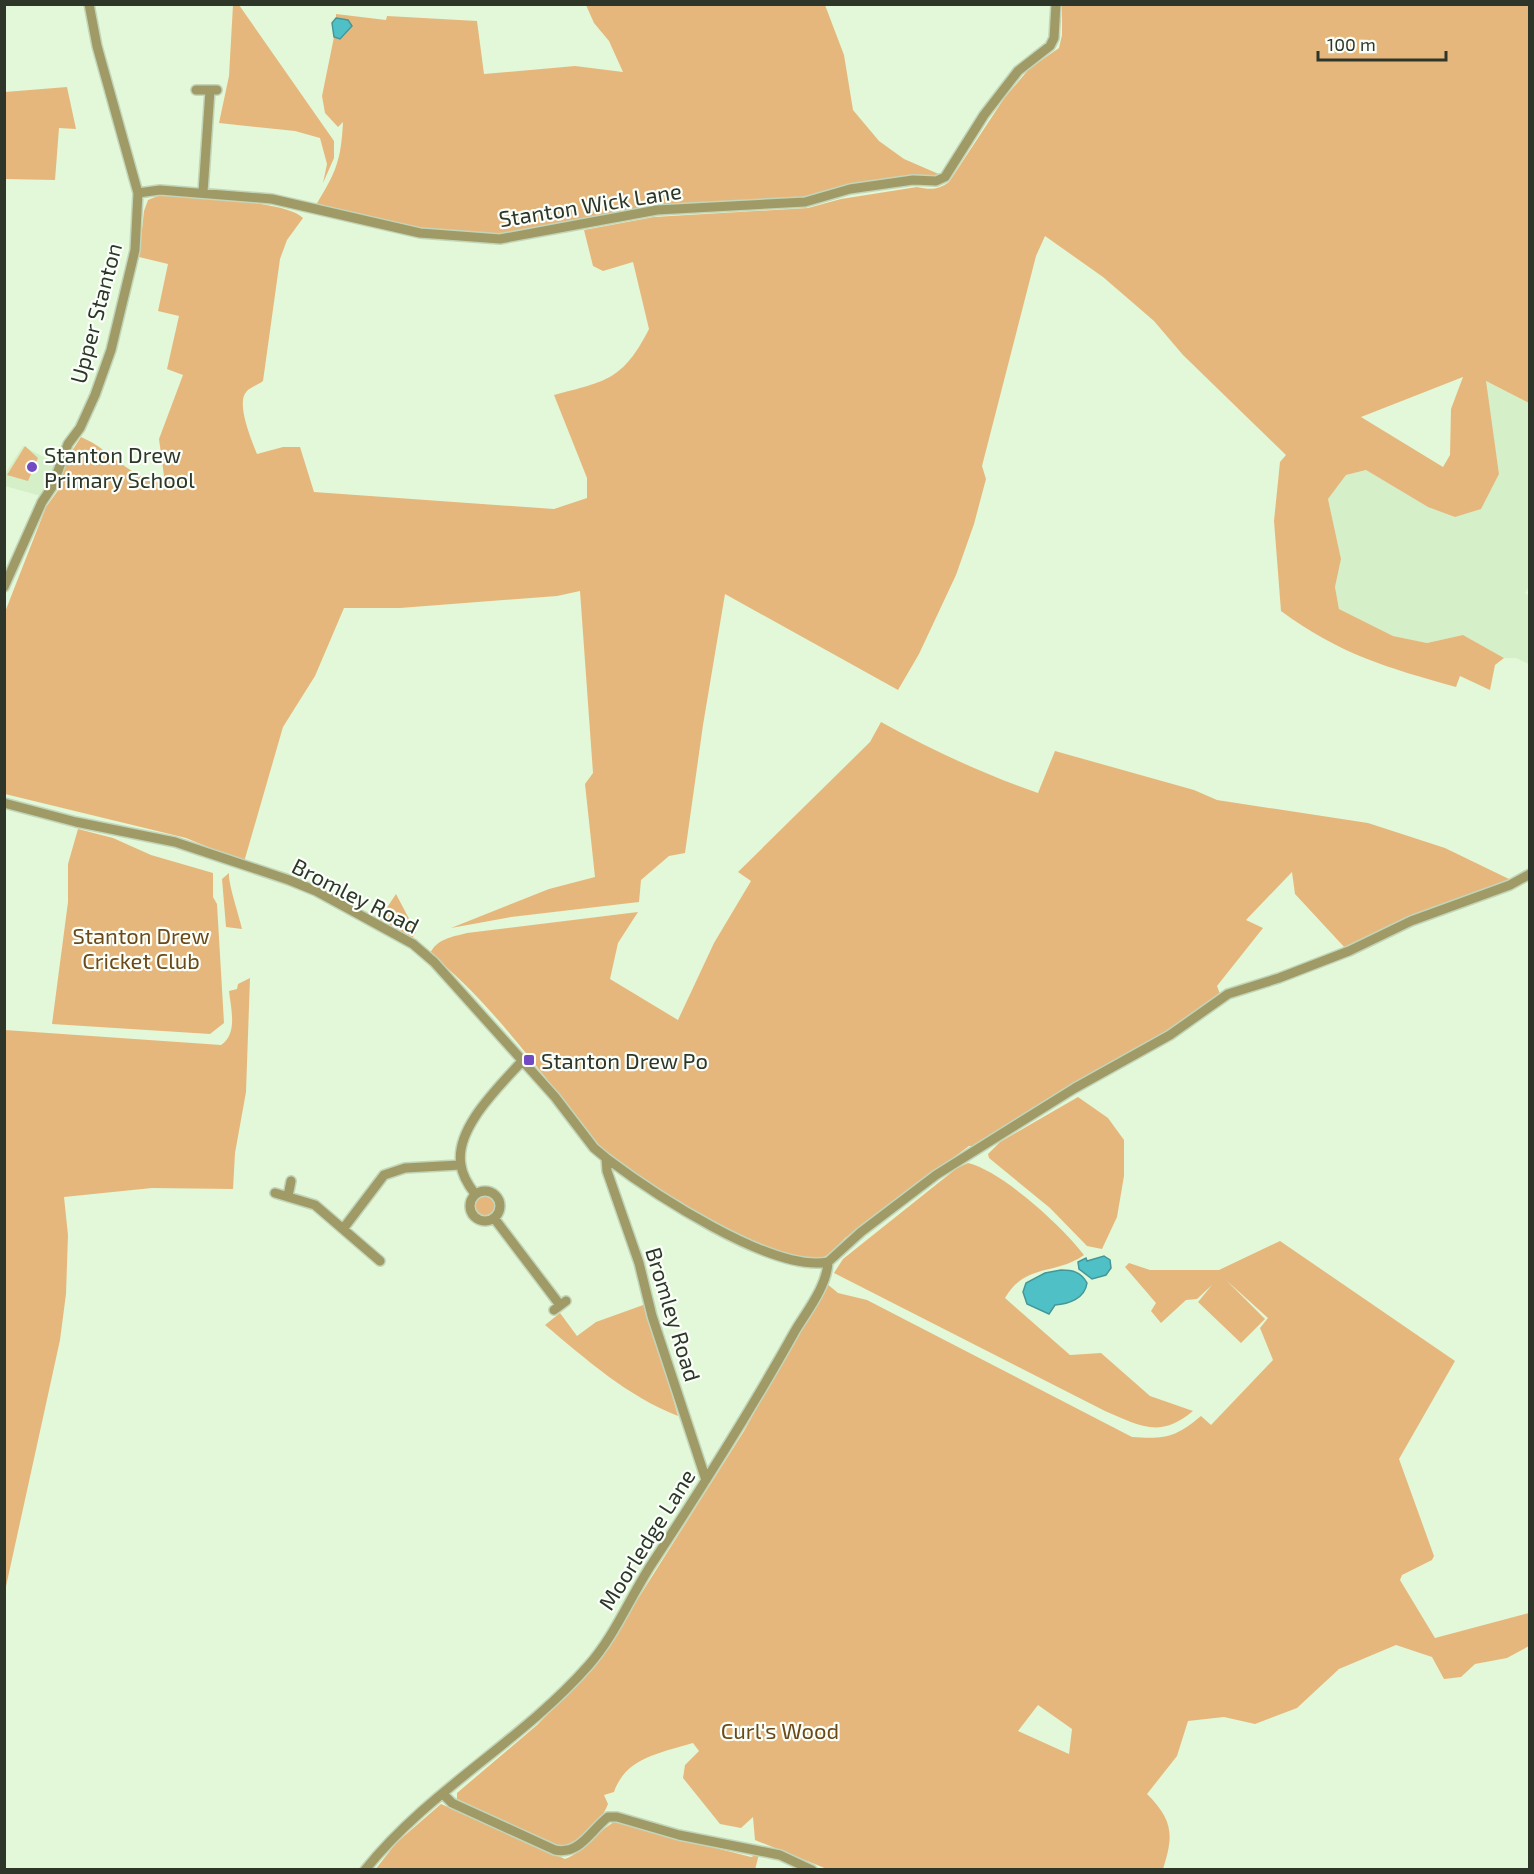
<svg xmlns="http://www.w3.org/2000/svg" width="1534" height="1874" font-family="'Exo 2',sans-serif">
  <rect width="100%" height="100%" fill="#e2f8d8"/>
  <path fill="#d5efc9" d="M1485,381L1529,403L1530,585L1525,593L1529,596V664L1516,658H1504L1463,635L1427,643L1393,636L1339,609L1335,587L1341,559L1328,499L1346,475L1366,470L1428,507L1499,474Z
    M23,446L55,463L49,486L41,496L5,486L6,472Z"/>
  <path fill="#e6b77d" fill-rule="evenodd" d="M233,5H239L334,141V158L323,183L327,164L320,138L295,131L219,123L229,76Z
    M586,5H825L844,55L853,110L879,141L904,159L941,175L800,199L654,206L497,235L421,229L316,205C336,172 341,161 343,122L338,127L325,113L322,96L334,37L340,39L348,20L336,18V14L386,20L387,16L477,21L484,74L575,66L623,72L609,41L594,23Z
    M1062,5H1529V403L1486,381L1499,474L1481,509L1455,517L1428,507L1366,470L1346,475L1328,499L1341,559L1335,587L1339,609L1393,636L1427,643L1463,635L1504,658L1495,665L1490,690L1460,676L1456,687C1388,668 1339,654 1281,611L1274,521L1280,462L1286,455L1183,355L1154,321L1103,277L1045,236L1036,256L982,466L986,479L974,524L956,575L919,654L898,690L725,594L703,725L685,853L669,856L641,880L639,902L511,917L451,928L549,889L595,877L585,784L593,773L580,591L557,596L400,608H344L315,676L283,727L244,862L186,838L5,794V612L46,507L59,489L66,460L81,437C112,450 130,480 165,483L159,439L183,375L167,369L179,316L158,311L168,264L139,257L144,211L148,200L160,195C189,198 286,200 303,218L287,240L280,259L263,381C258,385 251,387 247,391C235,402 252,441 257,454L283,447H300L314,492L554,509L587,498V478L554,395C607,381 623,380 649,329L633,262L603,271L593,266L584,230L654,217L808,208L841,199L917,187C930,190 938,190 949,182L1005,97L1030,68L1059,48L1062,35ZM1463,377L1451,409L1450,455L1443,467L1361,417Z
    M67,87L76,129L59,128L55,180L5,179V92Z
    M25,446L38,458L28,481L7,475Z
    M881,722C932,750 983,774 1038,793L1055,751L1194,790L1217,800L1368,823L1445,848L1509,879L1480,894L1429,909L1346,949L1295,894L1292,872L1246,920L1263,928L1217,986L1220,994L1165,1032L976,1146H969L845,1238C837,1246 829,1258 817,1259C774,1262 631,1179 600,1148C583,1132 570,1109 556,1091C522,1047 473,986 430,954C436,939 452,937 467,933L638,912L618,943L610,979L678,1020L714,943L751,881L738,872L870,742Z
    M78,829L113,838L151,855L213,873V897L217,904L224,1023L210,1034L52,1024L68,902V864Z
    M229,873C228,884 239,915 242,929L226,927L222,879Z
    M396,894L416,932L411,940L378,921Z
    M250,978L246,1092L235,1153L233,1189L152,1188L64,1197L68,1235L66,1294L60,1340L5,1591V1030L221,1045C238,1034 231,1009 229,991L237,989L238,984Z
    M1078,1097L1108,1118L1124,1140V1176L1117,1217L1102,1249L1087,1246L1050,1208L989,1158L988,1154L1000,1142Z
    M968,1163C1002,1171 1063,1227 1084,1255C1057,1275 1025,1263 1005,1298L1070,1355L1101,1353L1150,1396L1193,1411C1159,1439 1141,1426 1105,1411L834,1273L843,1259L957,1168Z
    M474 1206a11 11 0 1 1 22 0a11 11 0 1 1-22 0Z
    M1280,1241L1455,1361L1399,1459L1434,1556L1432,1560L1402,1575L1400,1580L1435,1638L1529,1613V1646L1507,1658L1475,1664L1461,1677L1444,1679L1432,1657L1396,1645L1339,1669L1297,1708L1255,1724L1224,1717L1188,1721L1177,1756L1147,1794C1173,1820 1174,1835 1163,1869H827L755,1840L753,1817L741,1828L720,1824L683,1778L685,1765L699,1751L693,1743C661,1753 626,1757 614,1792L604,1795L608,1804C600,1824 581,1844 560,1848L457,1799V1793L537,1725L596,1665L744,1431L826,1283L838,1293L867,1300L1132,1437C1165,1439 1175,1438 1201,1416L1211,1425L1273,1360L1260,1328L1268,1318L1226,1280L1265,1319L1241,1343L1198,1302L1212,1285L1197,1299L1186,1300L1161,1323L1151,1311L1156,1303L1125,1267L1129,1263L1150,1270H1219ZM1038,1705L1072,1729L1069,1754L1018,1731Z
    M646,1304L678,1416C627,1396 587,1360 545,1325L560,1313L577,1336L596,1322Z
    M441,1804L565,1859C586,1851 595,1833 614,1822L751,1857L759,1854L755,1870H375L396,1843Z"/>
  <path fill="#4fc1c6" stroke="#459797" stroke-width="1.5" d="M336,18L348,20L352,26L340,39L334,37L332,23Z
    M1104,1256L1110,1260L1111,1268L1106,1275L1092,1279L1079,1269L1078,1262L1086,1258L1087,1261Z
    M1061,1270C1073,1270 1081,1272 1087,1283C1085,1299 1068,1304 1055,1305L1049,1314L1027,1304L1023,1292L1026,1283L1045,1273Z"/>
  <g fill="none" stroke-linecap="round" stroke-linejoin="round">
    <g stroke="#c2d5b9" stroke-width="12">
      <path id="minor" d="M196,90H217
        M203,192L210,90
        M138,193L160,190L272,199L420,233L500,239L657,210L805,202L850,189L913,180L936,181L945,177L984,115L1018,71L1050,46L1054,38L1056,4
        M4,587L42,502L52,487L68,444L80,428L95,395L111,350L135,250L138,193L97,46L89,4
        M4,803L76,822L175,842L289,880L316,891L413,944L434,962L555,1097L594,1148L606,1158L607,1171L639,1263L652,1316L706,1480
        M606,1158C651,1192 772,1273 828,1262
        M470 1206a15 15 0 1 1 30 0a15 15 0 1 1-30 0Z
        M275,1193L315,1205L380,1261
        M475,1194C469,1186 462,1175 461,1165C454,1128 501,1085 523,1060
        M288,1196L291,1181
        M494,1218L560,1305
        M343,1229L384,1175L405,1168L460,1165
        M828,1262L861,1232L936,1175L1075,1088L1170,1035L1228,994L1279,978L1349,951L1411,921L1510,885L1530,874
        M554,1310L566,1301
        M443,1794L452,1803L555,1850C580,1855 590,1831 608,1817H617L679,1835L780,1855L812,1870
        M365,1870C429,1790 521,1742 588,1666C615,1636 631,1595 653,1562C703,1486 751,1410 795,1331C807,1311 827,1286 828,1262"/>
    </g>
    <use href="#minor" stroke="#a09b66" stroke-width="9"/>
  </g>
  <g fill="#724ac3" stroke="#fbfff9" stroke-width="2">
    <circle cx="32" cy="467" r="6"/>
    <rect x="523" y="1054" width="12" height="12" rx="3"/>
  </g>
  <g text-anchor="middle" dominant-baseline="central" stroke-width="4.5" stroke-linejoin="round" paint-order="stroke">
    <g font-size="22" fill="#2e362a" stroke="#fbfff9">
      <text transform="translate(590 204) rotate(-9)">Stanton Wick Lane</text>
      <text transform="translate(95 313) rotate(-75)">Upper Stanton</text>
      <text transform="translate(356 895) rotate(27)">Bromley Road</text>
      <text transform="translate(674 1314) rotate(73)">Bromley Road</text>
      <text transform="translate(646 1539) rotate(-58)">Moorledge Lane</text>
    </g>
    <g font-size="22" fill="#2e362a" stroke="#fbfff9" text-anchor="start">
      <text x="44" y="454">Stanton Drew<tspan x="44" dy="25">Primary School</tspan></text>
      <text x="541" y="1060">Stanton Drew Po</text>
    </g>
    <g font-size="22" fill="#6c4918" stroke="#fbfff9">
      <text x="141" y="935">Stanton Drew<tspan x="141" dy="25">Cricket Club</tspan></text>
      <text x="780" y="1730">Curl's Wood</text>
    </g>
  </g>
  <rect width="1534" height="1874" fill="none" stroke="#2e362a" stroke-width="12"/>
  <path d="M1318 51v9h128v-9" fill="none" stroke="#2e362a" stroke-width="3"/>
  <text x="1327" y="51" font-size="18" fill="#2e362a" stroke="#fbfff9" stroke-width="4.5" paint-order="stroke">100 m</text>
</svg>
